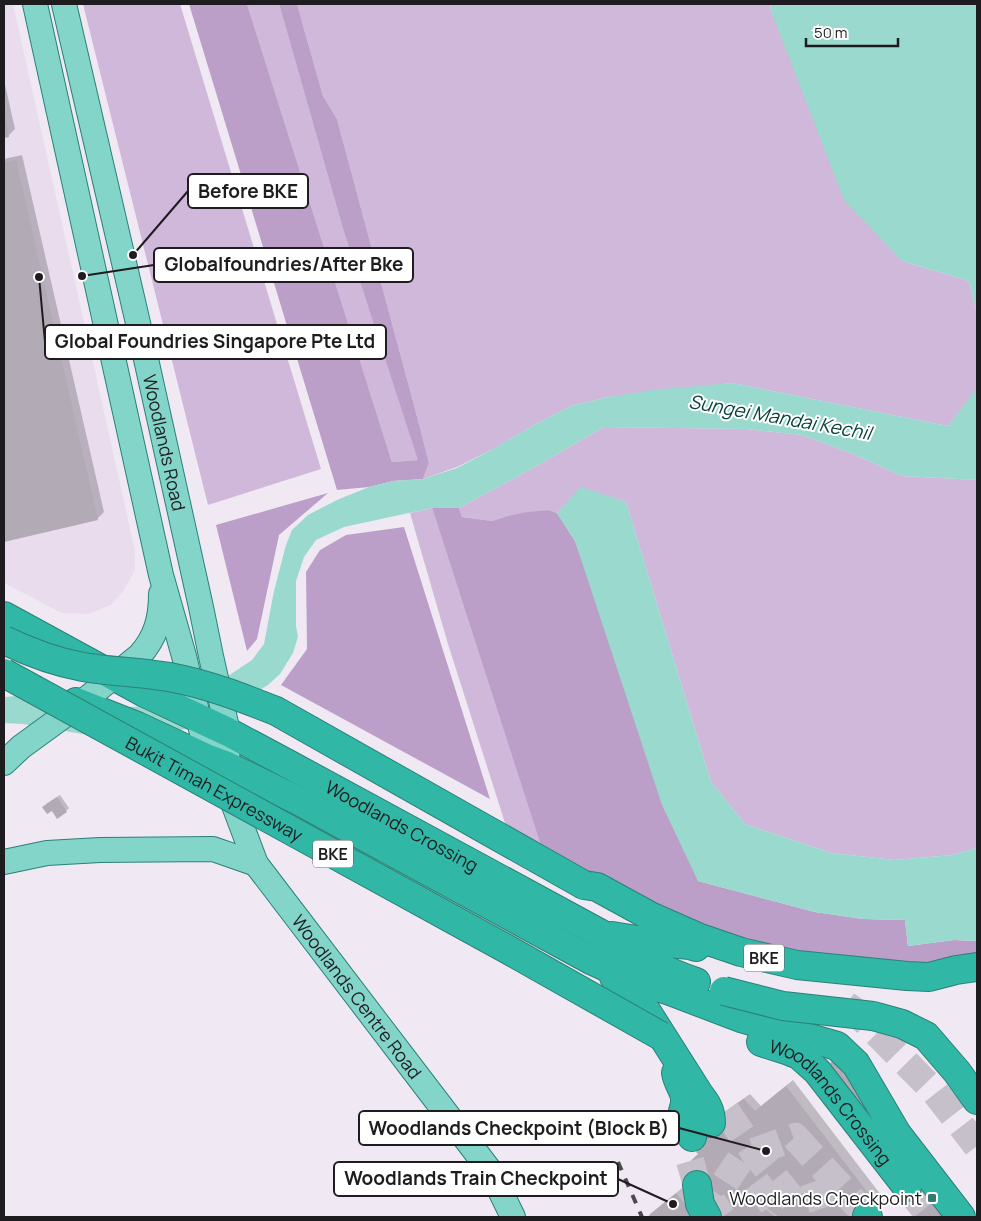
<svg xmlns="http://www.w3.org/2000/svg" width="981" height="1221" font-family="Manrope,sans-serif">
  <rect width="100%" height="100%" fill="#f0e9f4"/>
  <path fill="#e8dced" d="M4,4H13L135,551V570L124,590L111,605L88,614L62,613L4,583Z"/>
  <path fill="#cfb8d9" d="M83,4H180L321,469L208,505Z
    M247,4H279L343,229L419,460L392,462Z
    M297,4H770L771,11L902,261L969,281L977,314V389L948,426L732,383L608,397L571,406L534,425L493,449L457,467L423,479L429,463L418,420L337,119L323,96Z
    M604,427L746,429L802,435L853,454L902,476L977,480V848L952,855L895,860L831,853L745,824L711,782L626,502L581,488L557,513L548,510L511,515L492,521L462,517L459,508L533,468Z
    M432,508L540,843L506,826L448,644L410,513Z"/>
  <path fill="#bc9fc8" d="M189,4H247L392,462L418,460L343,229L279,4H297L323,96L337,119L418,420L429,463L423,479L393,481L369,487L337,490Z
    M328,493L279,535L257,639L247,651L216,525Z
    M432,508H459L462,517L492,521L511,515L528,512L548,510L557,513L575,541L698,881L815,912L863,919L905,920L908,946L954,940L977,941V963L949,966L771,952L645,903L540,843Z
    M404,527L490,799L281,685L307,649L306,572L320,550L346,535Z"/>
  <path fill="#9ad9cd" d="M770,4H977V314L969,281L902,261L844,200L771,11Z
    M732,383L948,426L977,388V480L902,476L853,454L802,435L746,429L604,427L533,468L459,508H432L344,527L316,540L304,557L296,581V626L298,637L293,653L280,674L268,685L255,693L189,729L106,738L23,724L4,723V697L18,696L111,708L147,706L178,702L225,678L252,660L264,644L274,591L286,545L292,530L308,515L337,500L369,487L393,481L423,479L457,468L493,449L534,425L571,406L608,397L652,390Z
    M581,487L626,502L711,782L745,824L831,853L895,860L952,855L977,848V941L954,940L908,946L905,920L863,919L815,912L698,881L662,805L575,541L557,513Z"/>
  <path fill="#0003" d="M4,80L15,129L9,135L4,137Z
    M22,155L104,512L98,518L4,541V159Z
    M60,795L69,808L66,811L46,804Z
    M835,1060L956,1217H915L898,1195L827,1068Z
    M793,1080L884,1199L863,1217H723L685,1168L699,1154L696,1134L734,1105L750,1094L761,1106Z
    M682,1188L706,1217H651L650,1216L657,1209Z"/>
  <path fill="#b2aab5" d="M5,115L9,137L4,138V116Z
    M16,160L98,520L4,542V163Z
    M57,797L67,812L57,819L52,811L47,814L42,807Z
    M834,1060L955,1217H914L896,1195L825,1067Z
    M786,1086L878,1206L865,1217H721L683,1168L698,1154L696,1152L697,1151L688,1140L726,1111L744,1099L755,1111Z
    M676,1193L695,1217H650L649,1215Z"/>
  <g fill="none" stroke-linecap="round" stroke-linejoin="round">
    <path stroke="#c6c0ca" stroke-width="28" stroke-dasharray="28 14" stroke-linecap="butt" d="M846,1005L856,1012L935,1092L977,1146
      M726,1111L754,1152L795,1203L841,1187
      M754,1152L795,1137L867,1216
      M690,1161L697,1185
      M756,1182L779,1213L776,1217
      M907,1187L931,1217
      M722,1217L712,1202L740,1160"/>
    <g stroke="#2b8176" stroke-width="26">
      <g id="major">
        <path d="M35,4L161,575L184,656L208,759"/>
        <path id="s1" d="M64,4L138,323L201,607L211,656L228,732L227,766L224,779L256,864L491,1172L513,1217"/>
        <path d="M4,763L21,747L80,704L140,655C156,637 161,618 161,594"/>
        <path d="M4,862L47,853L100,850L213,849L256,864"/>
      </g>
    </g>
    <g stroke="#2b8176" stroke-width="30">
      <g id="highway">
        <path id="s2" d="M4,616L145,693L228,732L288,764L603,935C632,954 663,971 696,982"/>
        <path d="M76,702L137,726L208,759L227,766L299,801L591,960L635,980L670,991L741,1018L837,1046L856,1064L897,1134L961,1217"/>
        <path d="M584,885L597,887L650,916L700,938L741,952L797,965L907,976L929,977L956,970L977,967"/>
        <path d="M612,936L637,940L690,945L696,947"/>
        <path d="M614,977L633,993L640,1001L699,1094C707,1104 711,1111 711,1123"/>
        <path d="M873,1016L902,1024L926,1036L957,1072L977,1100"/>
        <path id="s3" d="M761,1042L789,1051L799,1055L817,1071L907,1187"/>
        <path d="M676,1073C678,1087 690,1093 683,1111C689,1120 689,1127 692,1137"/>
        <path d="M697,1185L700,1204L707,1217"/>
        <path d="M867,1216L868,1217"/>
      </g>
    </g>
    <use href="#major" stroke="#83d4c9" stroke-width="24"/>
    <use href="#highway" stroke="#31b7a5" stroke-width="28"/>
    <path stroke="#4d494f" stroke-width="4" stroke-dasharray="9 9" stroke-linecap="butt" d="M618,1162L642,1217"/>
    <g stroke="#2b8176" stroke-width="30" stroke-linecap="butt">
      <g id="highway-bridge">
        <path d="M4,640C29,652 56,662 83,667C113,672 144,672 174,678C210,685 243,698 276,711L584,885"/>
        <path id="s4" d="M4,673L507,949L661,1036"/>
        <path d="M724,991L783,1006L873,1016"/>
      </g>
    </g>
    <use href="#highway-bridge" stroke="#31b7a5" stroke-width="28"/>
  </g>
  <rect fill="#347a6f" stroke="#fff" stroke-width="2" x="927" y="1193" width="10" height="10" rx="2.5"/>
  <g text-anchor="middle" dominant-baseline="central" stroke-width="4" stroke-linejoin="round" paint-order="stroke">
    <g fill="#fff" stroke="#626063" stroke-width="1">
      <rect x="313" y="840.5" width="40" height="27" rx="4"/>
      <rect x="744" y="944.5" width="40" height="27" rx="4"/>
    </g>
    <g font-size="16" font-weight="bold" fill="#1f1c20">
      <text x="333" y="854">BKE</text>
      <text x="764" y="958">BKE</text>
    </g>
    <g font-size="18" fill="#1f1c20" stroke="#fff">
      <text stroke="none"><textPath href="#s1" startOffset="450">Woodlands Road</textPath></text>
      <text stroke="none"><textPath href="#s4" startOffset="240">Bukit Timah Expressway</textPath></text>
      <text stroke="none"><textPath href="#s2" startOffset="450">Woodlands Crossing</textPath></text>
      <text stroke="none"><textPath href="#s1" startOffset="1051">Woodlands Centre Road</textPath></text>
      <text stroke="none"><textPath href="#s3" startOffset="95">Woodlands Crossing</textPath></text>
    </g>
    <g font-size="18" fill="#1f1c20" stroke="#fff" text-anchor="end">
      <text x="922" y="1198">Woodlands Checkpoint</text>
    </g>
    <g font-size="19" font-style="italic" fill="#09433c" stroke="#fff">
      <text transform="translate(780 417) rotate(10)">Sungei Mandai Kechil</text>
    </g>
  </g>
  <path fill="none" stroke="#1f1c20" stroke-width="2" d="M133 255L188 191M82 276L154 265M39 277L45 342M766 1151L679 1128M673 1204L618 1179"/>
  <g fill="#1f1c20" stroke="#fff" stroke-width="2">
    <circle cx="133" cy="255" r="5"/>
    <circle cx="82" cy="276" r="5"/>
    <circle cx="39" cy="277" r="5"/>
    <circle cx="766" cy="1151" r="5"/>
    <circle cx="673" cy="1204" r="5"/>
  </g>
  <g fill="#fff" stroke="#1f1c20" stroke-width="2">
    <rect x="188" y="174" width="120" height="34" rx="5"/>
    <rect x="154" y="248" width="259" height="34" rx="5"/>
    <rect x="45" y="325" width="341" height="34" rx="5"/>
    <rect x="359" y="1111" width="320" height="34" rx="5"/>
    <rect x="334" y="1162" width="284" height="34" rx="5"/>
  </g>
  <g font-size="19" text-anchor="middle" font-weight="bold" fill="#1f1c20">
    <text x="248" y="198">Before BKE</text>
    <text x="284" y="271">Globalfoundries/After Bke</text>
    <text x="215" y="348">Global Foundries Singapore Pte Ltd</text>
    <text x="519" y="1135">Woodlands Checkpoint (Block B)</text>
    <text x="476" y="1185">Woodlands Train Checkpoint</text>
  </g>
  <rect width="981" height="1221" fill="none" stroke="#1f1c20" stroke-width="10"/>
  <path d="M806 38v8h92v-8" fill="none" stroke="#1f1c20" stroke-width="2.5"/>
  <text x="814" y="38" font-size="15" fill="#1f1c20" stroke="#ffffff" stroke-width="4" paint-order="stroke">50 m</text>
</svg>
